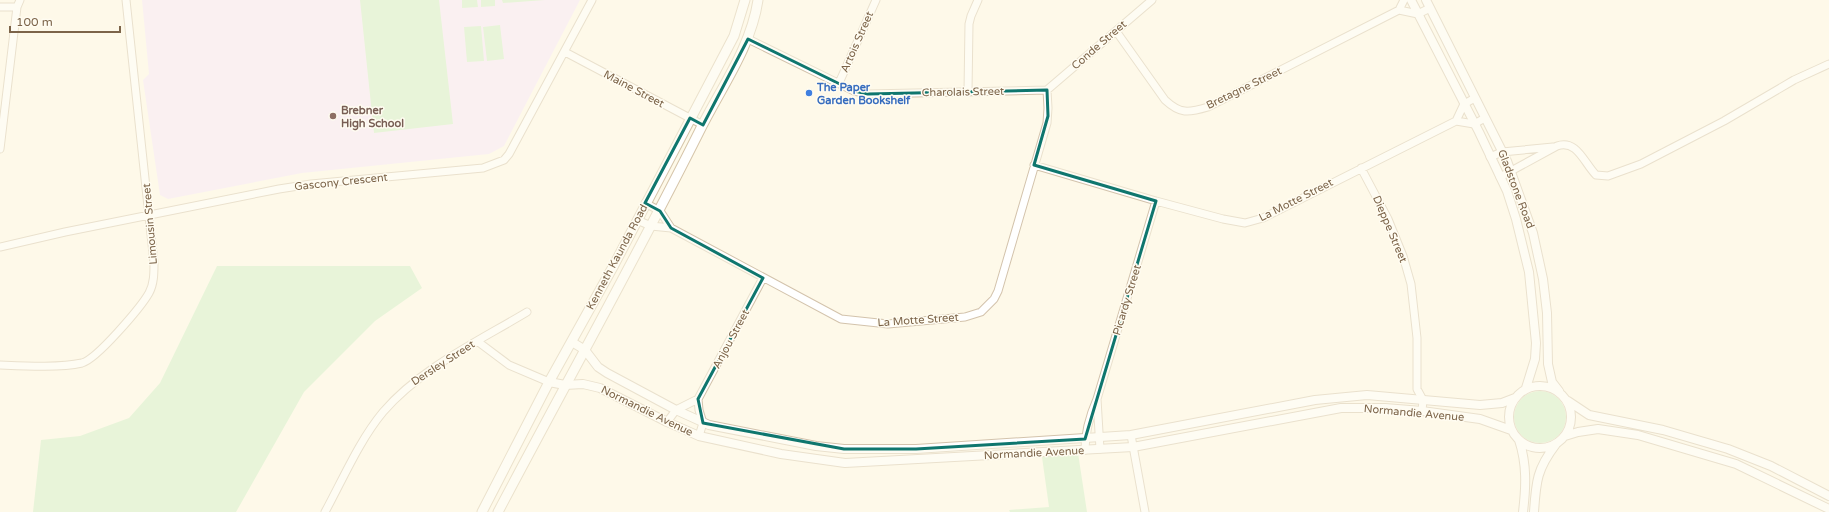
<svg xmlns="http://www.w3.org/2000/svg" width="1829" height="512" font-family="'Varela Round',sans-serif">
  <rect width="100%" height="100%" fill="#fef9e9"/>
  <path fill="#f7e5fb" d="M142,0H580L504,146L489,154L302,173L168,199L160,195L144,87L143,80L149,74Z"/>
  <path fill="#cfeec5" d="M360,0H439L453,124L374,133Z
    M462,0H477L478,7L462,8Z
    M481,0H495V6L481,7Z
    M502,0H545L503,3Z
    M500,25L504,59L487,61L483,27Z
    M481,26L484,61L467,62L464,27Z
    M217,266H410L422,288L375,321L304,392L236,512H33L41,440L80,436L129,418L160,383Z
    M1514 417a26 26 0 1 1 52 0a26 26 0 1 1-52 0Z
    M1078,453L1087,512H1010L1009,510L1049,507L1042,457Z"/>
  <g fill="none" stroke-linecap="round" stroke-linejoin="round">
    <g stroke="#d3c3ac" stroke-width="9">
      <path id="minor" d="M0,7H17
        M1399,10L1418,14L1430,8
        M1116,31L1165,100C1180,114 1188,113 1208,107L1399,10L1404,0
        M748,39L854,91L868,94L1047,90
        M565,52L703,125
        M839,83L876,0
        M1047,90L1152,0
        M968,91L969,24L971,16L978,0
        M1456,121L1464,104L1475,98
        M0,149L17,7L20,0
        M1490,157L1502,152L1553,147
        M1034,165L1156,201L1223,219L1245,223L1263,218L1456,121L1474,124L1485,118
        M1361,168L1388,219L1403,256L1411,284L1417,338V389L1423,400L1422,411
        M1500,177L1557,146C1577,139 1584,163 1596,175L1608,176L1641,164L1724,121L1794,80L1829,64
        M645,203L660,211L671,228L841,319L888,324L965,317L981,312L994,299L998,291L1047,123L1048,108L1047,90
        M637,220L651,226L671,228
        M0,247L65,232L279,189L311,184L483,168L504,160L509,154L592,0
        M477,341L509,365L549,382
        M0,365C24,366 59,368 82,363C97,359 141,307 149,293C154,284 154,273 154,263L126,0
        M1097,399L1100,449
        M667,422L676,410L698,399
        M1131,435L1145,512
        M699,436L703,423L699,410L698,399L763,278
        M1085,450C1085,432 1090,415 1097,399L1156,201
        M325,512C343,479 359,441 383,412C421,368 477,342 527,312"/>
    </g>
    <g stroke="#d3c3ac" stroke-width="10">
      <path id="tertiary" d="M1411,0L1479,132L1507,191L1516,219L1529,272L1536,343L1535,359L1526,388
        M1426,0L1507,161L1533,233L1543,279L1547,313L1548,364L1552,382L1559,391
        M572,342L585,350L598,367L607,373L676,410L709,425L816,446L844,449H916L1131,435L1315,400L1367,395L1480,405L1502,403L1515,398
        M549,382L565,385L583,384L600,388L667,422L699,436L781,454L845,463L1133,447L1341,408H1385L1422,411L1480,419L1511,430
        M1509 417a31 31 0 1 1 62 0a31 31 0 1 1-62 0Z
        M1568,401L1589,415L1663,430L1728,449L1771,466L1829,496
        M1565,436L1578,432L1598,429L1638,435L1736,464L1829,509
        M1519,440C1527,464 1526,487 1523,512
        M1534,512C1536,481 1537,469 1556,444"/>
    </g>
    <g stroke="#d6c5aa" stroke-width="11">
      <path id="secondary" d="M482,512L549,382L614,265L734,36L745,0
        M498,512C565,385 635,260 699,132C720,89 751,48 758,0"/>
    </g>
    <use href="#minor" stroke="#fff" stroke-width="7"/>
    <use href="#tertiary" stroke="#fff" stroke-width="8"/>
    <use href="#secondary" stroke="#fff" stroke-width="9"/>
  </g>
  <path d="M0 0H1829V512H0ZM748,39L854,91L868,94L1047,90L1048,116L1034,165L1156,201L1085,439L916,449H844L703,423L698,399L763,278L671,228L660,211L645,203L690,118L703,125Z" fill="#fef9e9" fill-opacity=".55" fill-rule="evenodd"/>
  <path fill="none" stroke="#0f766e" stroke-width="3" stroke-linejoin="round" d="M748,39L854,91L868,94L1047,90L1048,116L1034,165L1156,201L1085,439L916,449H844L703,423L698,399L763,278L671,228L660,211L645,203L690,118L703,125Z"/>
  <circle fill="#3f7fe0" stroke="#fffcf1" stroke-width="1.5" cx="809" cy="93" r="4"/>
  <circle fill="#8d6e63" stroke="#fffcf1" stroke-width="1.5" cx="333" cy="116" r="4"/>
  <g text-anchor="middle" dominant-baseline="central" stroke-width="3" stroke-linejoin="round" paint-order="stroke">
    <g font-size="11" fill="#7c6449" stroke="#fffcf1">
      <text transform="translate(857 42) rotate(-66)">Artois Street</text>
      <text transform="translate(1099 45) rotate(-41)">Conde Street</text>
      <text transform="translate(1244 88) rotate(-26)">Bretagne Street</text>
      <text transform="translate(634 89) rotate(28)">Maine Street</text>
      <text transform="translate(963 92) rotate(-1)">Charolais Street</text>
      <text transform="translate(341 182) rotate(-6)">Gascony Crescent</text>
      <text transform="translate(1516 189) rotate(69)">Gladstone Road</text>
      <text transform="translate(1296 200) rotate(-27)">La Motte Street</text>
      <text transform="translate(150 224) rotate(-95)">Limousin Street</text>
      <text transform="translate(1390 229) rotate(67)">Dieppe Street</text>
      <text transform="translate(617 257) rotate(-62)">Kenneth Kaunda Road</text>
      <text transform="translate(1127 300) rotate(-73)">Picardy Street</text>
      <text transform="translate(918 320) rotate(-4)">La Motte Street</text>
      <text transform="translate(731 339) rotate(-62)">Anjou Street</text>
      <text transform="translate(443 363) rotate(-33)">Dersley Street</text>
      <text transform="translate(647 411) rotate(26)">Normandie Avenue</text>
      <text transform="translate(1414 413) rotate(5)">Normandie Avenue</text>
      <text transform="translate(1034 453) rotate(-3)">Normandie Avenue</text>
    </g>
    <g font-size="11" font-weight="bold" fill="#366cbe" stroke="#fffcf1" text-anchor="start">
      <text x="817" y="87">The Paper<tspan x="817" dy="13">Garden Bookshelf</tspan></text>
    </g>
    <g font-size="11" font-weight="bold" fill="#785e54" stroke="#fffcf1" text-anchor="start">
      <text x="341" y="110">Brebner<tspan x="341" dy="13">High School</tspan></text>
    </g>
  </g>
  <path d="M10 26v6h110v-6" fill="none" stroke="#7c6449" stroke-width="2"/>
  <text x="16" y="26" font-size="12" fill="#7c6449" stroke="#fffcf1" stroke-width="3" paint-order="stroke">100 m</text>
</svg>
